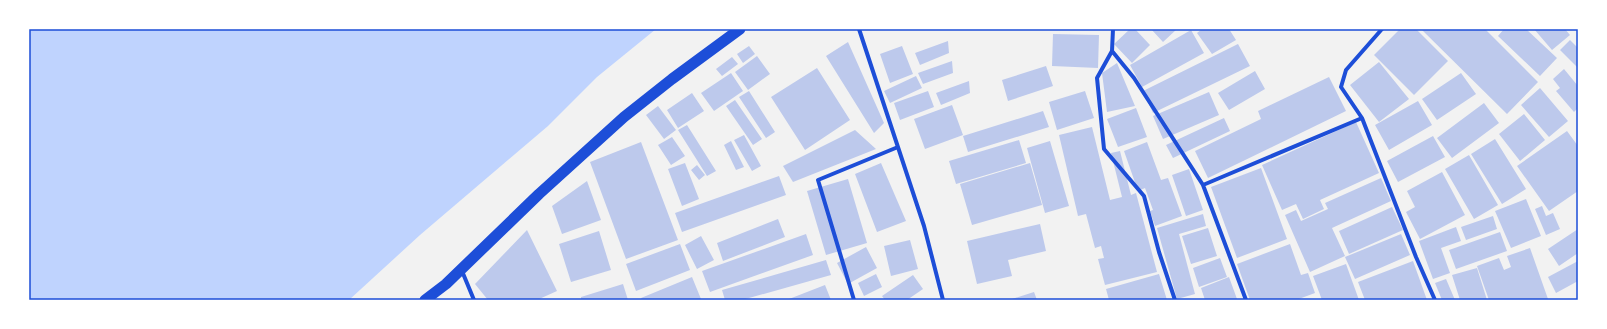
<svg xmlns="http://www.w3.org/2000/svg" width="1607" height="329" font-family="'Alegreya Sans',sans-serif">
  <rect width="100%" height="100%" fill="#f2f2f2"/>
  <path fill="#bfd3fe" d="M29,29H656L597,77L548,126L420,235L349,300H29Z"/>
  <path fill="#bdc9ec" d="M1130,29H1135L1150,45L1132,63L1114,44Z
    M1151,29H1177L1163,42Z
    M1202,29H1229L1236,40L1212,54L1197,33Z
    M1400,29H1416L1448,61L1414,95L1374,55Z
    M1421,29H1485L1538,82L1507,114Z
    M1504,29H1526L1557,58L1540,76L1498,36Z
    M1534,29H1565L1570,35L1552,50Z
    M1191,30L1204,53L1142,87L1130,65Z
    M1053,34L1099,35L1098,68L1052,66Z
    M1570,40L1578,48V68L1560,50Z
    M948,41L949,53L920,65L915,53Z
    M848,42L884,123L874,133L826,56Z
    M1238,44L1250,66L1153,113L1143,91Z
    M749,46L755,54L743,63L737,54Z
    M902,46L913,74L890,83L880,54Z
    M757,56L770,74L748,90L735,72Z
    M732,57L738,64L722,76L716,69Z
    M952,61L953,73L923,84L918,73Z
    M1379,62L1409,99L1379,122L1350,85Z
    M1117,63L1135,106L1107,112L1102,73Z
    M1046,66L1053,86L1008,101L1002,80Z
    M817,68L850,120L805,150L771,97Z
    M1564,69L1578,86V108L1574,112L1556,91L1560,88L1553,79Z
    M1255,71L1265,89L1229,110L1218,93Z
    M731,73L743,91L714,111L701,93Z
    M1461,73L1476,94L1437,120L1422,99Z
    M916,76L922,88L890,103L884,91Z
    M1329,77L1346,111L1208,178L1195,151L1261,119L1258,111Z
    M969,81L970,93L941,105L936,93Z
    M1540,88L1568,121L1549,137L1521,105Z
    M749,91L775,132L766,138L739,97Z
    M928,91L934,107L900,120L894,103Z
    M1085,91L1094,118L1057,130L1049,102Z
    M1209,92L1219,115L1163,139L1153,116Z
    M692,93L704,111L678,128L667,110Z
    M735,100L762,139L753,145L726,106Z
    M1418,101L1432,125L1389,150L1375,125Z
    M1484,103L1499,123L1452,158L1437,138Z
    M952,105L963,135L925,149L914,119Z
    M658,106L676,130L664,139L646,115Z
    M1136,108L1147,137L1118,147L1107,119Z
    M1043,111L1049,127L968,152L963,136Z
    M1524,114L1545,140L1520,161L1499,134Z
    M1224,118L1230,131L1173,158L1166,145Z
    M1356,122L1379,173L1320,200L1324,209L1303,219L1296,204L1282,210L1262,165Z
    M687,125L716,171L707,176L678,130Z
    M1092,127L1110,200L1122,197L1111,153L1120,151L1131,195L1136,193L1157,272L1105,285L1098,259L1104,258L1101,246L1095,248L1086,214L1078,216L1059,135Z
    M855,130L876,149L793,182L783,166Z
    M1567,131L1578,146V191L1549,211L1517,166Z
    M744,135L761,166L752,171L734,140Z
    M1433,136L1445,157L1398,182L1387,161Z
    M672,137L685,156L671,165L658,145Z
    M1495,139L1526,189L1502,204L1471,154Z
    M1019,140L1026,163L956,184L949,161Z
    M731,141L744,167L736,170L724,145Z
    M1050,141L1069,206L1045,213L1027,148Z
    M641,142L678,240L626,259L590,162Z
    M1147,142L1161,180L1168,178L1182,216L1155,226L1150,211L1153,210L1145,188L1138,191L1124,151Z
    M1469,155L1498,205L1474,219L1445,169Z
    M685,163L699,199L682,206L668,169Z
    M881,163L906,221L877,232L855,174Z
    M1030,163L1042,205L972,225L960,184Z
    M697,165L705,175L699,180L691,170Z
    M1261,168L1287,239L1237,258L1211,187Z
    M1189,169L1203,210L1186,216L1172,175Z
    M1442,172L1465,215L1420,239L1406,212L1415,207L1407,191Z
    M779,176L786,195L682,232L675,213Z
    M1381,178L1391,201L1332,228L1345,256L1310,272L1285,215L1296,210L1301,221L1328,209L1325,203Z
    M848,179L867,243L826,255L807,191Z
    M587,181L601,220L562,234L552,206Z
    M1526,199L1541,236L1511,248L1495,211Z
    M1542,206L1546,216L1553,213L1560,229L1546,235L1535,209Z
    M1392,207L1403,230L1349,254L1339,231Z
    M1203,214L1206,226L1179,234L1195,294L1177,299L1157,228Z
    M1493,216L1497,229L1466,240L1461,227Z
    M778,219L785,237L723,261L717,243Z
    M1040,224L1046,251L1008,260L1012,276L977,284L967,241Z
    M1456,227L1461,241L1441,248L1450,273L1433,279L1419,241Z
    M1208,228L1217,256L1191,264L1182,236Z
    M1578,229V253L1559,266L1548,249Z
    M527,230L557,291L537,300H488L475,284Z
    M599,231L611,270L571,282L559,244Z
    M1500,232L1507,251L1456,269L1449,250Z
    M806,234L813,255L710,292L702,271Z
    M1401,234L1410,255L1355,279L1345,257Z
    M701,236L714,260L697,269L685,245Z
    M910,240L918,269L891,276L884,246Z
    M680,244L690,270L636,291L626,264Z
    M1290,244L1301,275L1308,273L1315,293L1296,300H1250L1237,264Z
    M866,247L877,268L848,284L837,263Z
    M1530,248L1548,299L1489,300L1477,266L1499,258L1504,270L1511,267L1507,256Z
    M1220,258L1227,277L1199,287L1193,268Z
    M826,260L831,275L742,300H725L722,290Z
    M1413,261L1427,300H1365L1358,282Z
    M1578,261V281L1556,293L1548,277Z
    M1346,264L1359,300H1322L1313,276Z
    M1477,268L1487,300H1460L1452,275Z
    M876,274L882,287L864,296L858,283Z
    M1159,274L1167,300H1109L1106,289Z
    M913,275L923,289L907,300H885L882,296Z
    M692,277L701,299L642,300L641,298Z
    M1229,277L1237,299L1205,300L1201,288Z
    M1446,279L1455,300H1442L1435,283Z
    M623,284L628,300H581V297Z
    M825,285L831,300H789V299Z
    M1034,292L1037,300H1009Z"/>
  <g fill="none" stroke-linecap="round" stroke-linejoin="round">
    <path stroke="#1d4ed8" stroke-width="4" d="M859,29L924,226L943,300
      M1113,29L1112,51L1134,78L1203,185L1246,300
      M1382,29L1346,70L1341,87L1362,118L1416,257L1435,300
      M1112,51L1097,78L1104,149L1144,196L1159,252L1175,300
      M1203,185L1362,118
      M462,271L474,300
      M854,300L818,180L898,147"/>
    <path stroke="#1d4ed8" stroke-width="11" d="M425,300L446,284L539,194L624,117L672,79L740,29"/>
  </g>
  <rect width="1607" height="329" fill="none" stroke="#ffffff" stroke-width="60"/>
  <rect x="30" y="30" width="1547" height="269" fill="none" stroke="#1d4ed8" stroke-width="1.5"/>
</svg>
